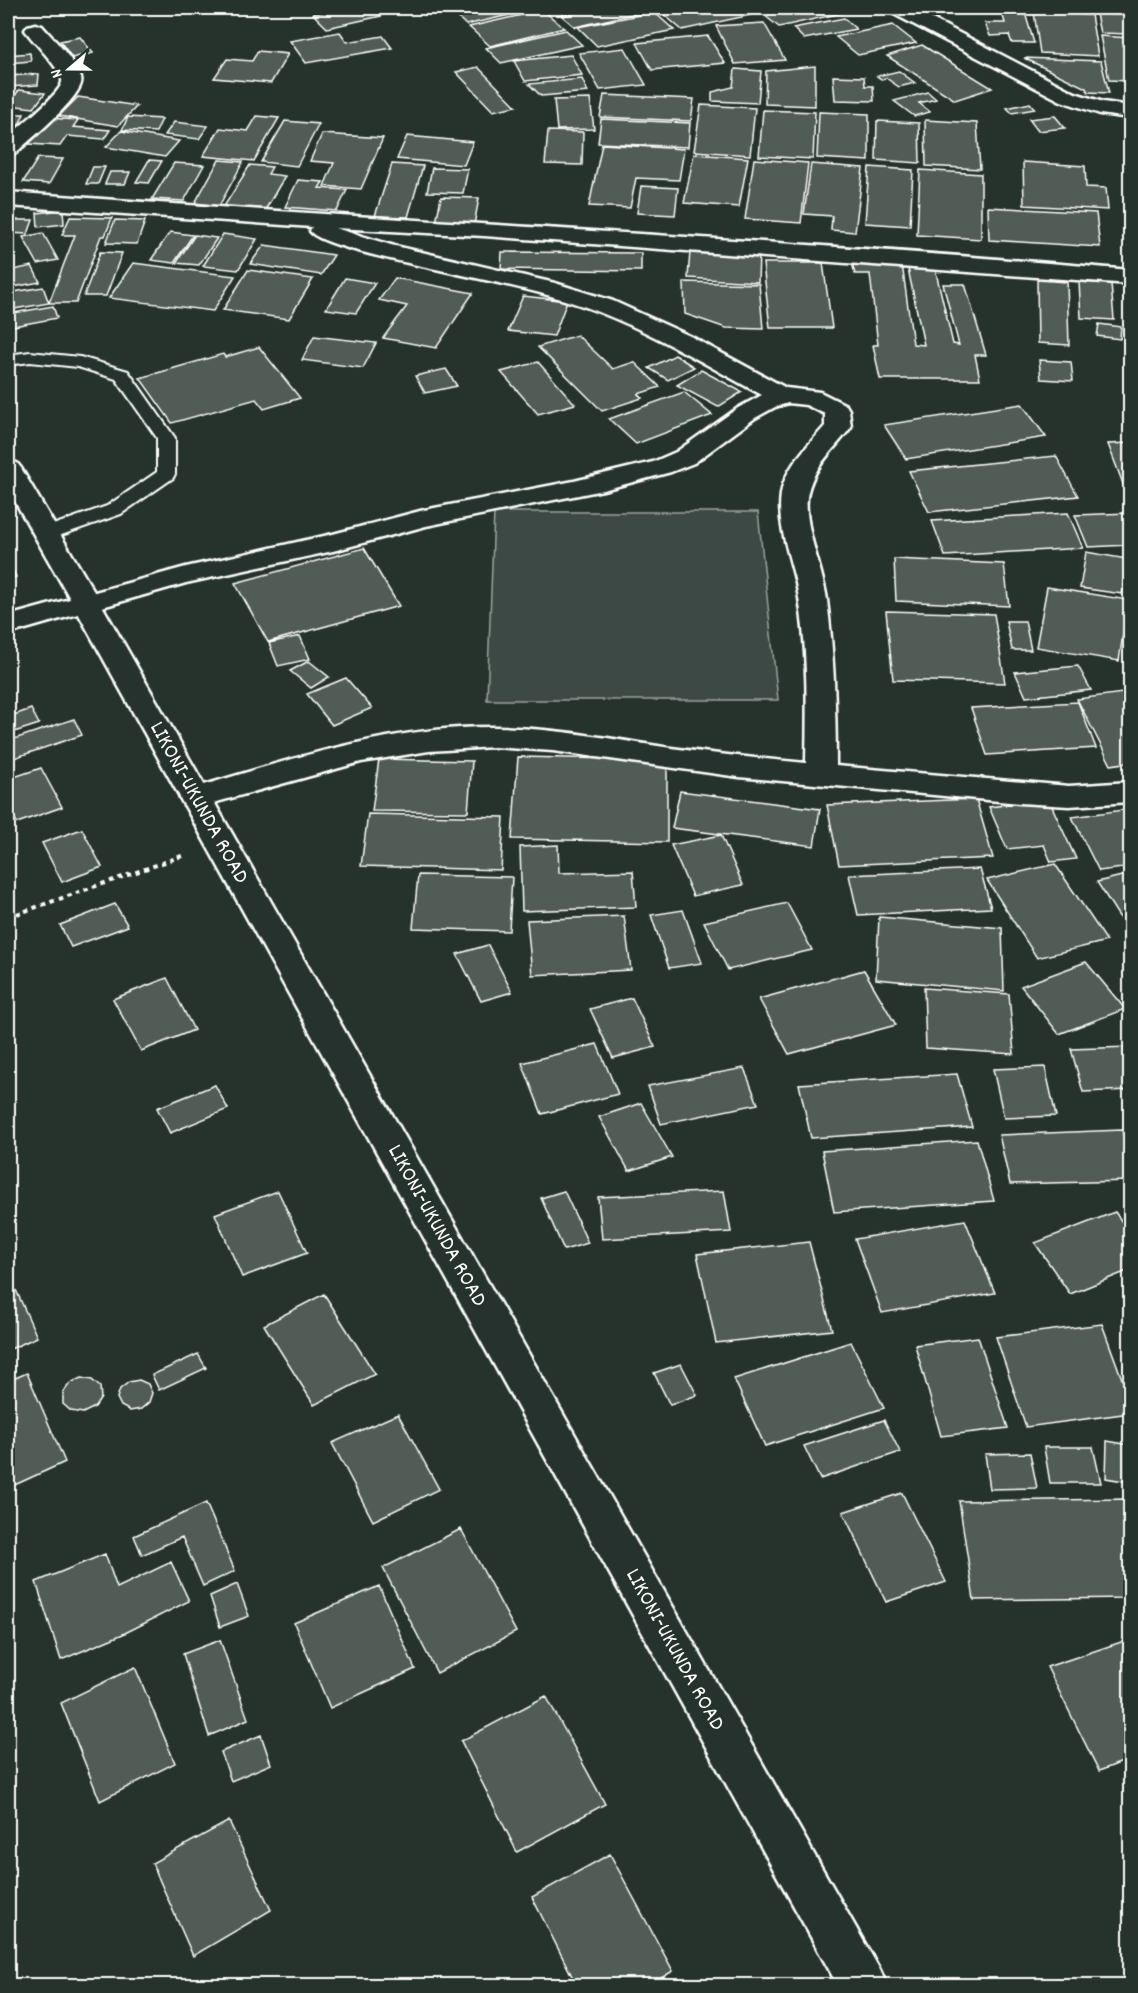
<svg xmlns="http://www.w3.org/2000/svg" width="1138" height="1993" font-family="Dekko,sans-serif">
  <rect width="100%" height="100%" fill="#26332d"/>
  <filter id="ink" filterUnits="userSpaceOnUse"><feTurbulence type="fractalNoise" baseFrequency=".0167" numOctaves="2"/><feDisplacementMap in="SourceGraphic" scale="12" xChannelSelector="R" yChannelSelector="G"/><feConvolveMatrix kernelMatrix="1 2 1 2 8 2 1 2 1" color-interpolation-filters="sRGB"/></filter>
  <g filter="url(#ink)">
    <path fill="#3e4944" stroke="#9ea4a2" stroke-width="1.5" d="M494,512H758L778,700H487Z"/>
    <path fill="#515c57" stroke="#fff" stroke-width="1.5" d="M344,8H372L381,16L327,28L313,14Z
      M448,8H539L466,25Z
      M555,8H587L562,14Z
      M598,8H648L651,10L575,27L562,16Z
      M688,8H753L760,13L682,30L662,13Z
      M799,8H841L847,12L779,27L764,15Z
      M930,8H963L965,10L932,12Z
      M966,8H1044L1045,9H967Z
      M1053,8H1130V13L1054,10Z
      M543,10L564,28L490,46L469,27Z
      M654,12L674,30L597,46L578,27Z
      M1034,12L1091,15L1098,56L1040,53Z
      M1002,13H1025L1034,43H1012L1009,35L990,36L985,23H1005Z
      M1096,14L1130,15V34L1100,33Z
      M844,18L856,29L804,39L793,28Z
      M764,23L785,60L735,64L716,26Z
      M893,25L916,43L858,55L836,37Z
      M566,30L582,45L501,63L486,48Z
      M340,32L347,42L383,36L392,48L306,63L290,41Z
      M708,36L725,63L652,70L637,43Z
      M1100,36L1130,38V81L1109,80Z
      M80,37L93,53L72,58L60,41Z
      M922,45L992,88L955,100L887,56Z
      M625,48L646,85L600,90L579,53Z
      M258,51L288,54L271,83L214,78L227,59L252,61Z
      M30,53L31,61L8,63V55Z
      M571,55L582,75L525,81L514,61Z
      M1024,58L1101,61L1109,93L1088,92L1086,88Z
      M815,66V106L765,104L766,71Z
      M478,67L516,106L493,111L456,72Z
      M735,69L761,71L758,103L712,101V92L733,87Z
      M899,71L915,83L899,87L886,78L881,79L877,76Z
      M39,74L38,85L8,87V76Z
      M833,76L864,77L865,86H873L874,101L835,100Z
      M582,79L588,92L541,96L529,84Z
      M19,90L45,93L34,108L8,105Z
      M928,92L936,99L919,103L930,112L914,116L894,101Z
      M604,95L694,99L691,121L600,117Z
      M78,97L137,106L118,126L59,116Z
      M590,99L594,129L557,130L554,100Z
      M1030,103L1035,109L1012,113L1007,108Z
      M701,105L755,108L750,155L694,151Z
      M763,110L815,112L813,159L759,156Z
      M819,112L869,114V161L817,158Z
      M8,114H24L16,131L8,130Z
      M257,116L279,118L254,161L203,156L220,128L248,131Z
      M1055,116L1065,128L1038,131L1029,119Z
      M128,117L162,119L156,132L122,130Z
      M47,118L78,120L73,127L110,130L104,139L67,136L60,146L29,144Z
      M601,119L690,123L688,147L598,143Z
      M925,120L977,123L980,169L926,166Z
      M285,121L319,124L297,166L261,162Z
      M877,121L919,123L920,163L876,160Z
      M174,122L208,126L199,139L165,135Z
      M121,131L179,141L165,157L106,147Z
      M548,131L583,132L582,165L545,164Z
      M322,134L383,138L361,189L324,186L334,163L310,161Z
      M407,136L473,142L464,165L397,159Z
      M602,144L684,149L679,180L636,178L630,208L589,206Z
      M694,154L748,158L739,207L684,203Z
      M38,158L63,159L49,184L23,182Z
      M754,159L808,163L801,223L745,219Z
      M149,160L162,161L149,183L136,182Z
      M219,160L243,162L219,206L195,203Z
      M1023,162L1085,166L1086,187L1106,188L1108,210L1024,205Z
      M174,163L204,165L184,201L152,199Z
      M392,164L423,166L408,217L375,216Z
      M811,164L863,168L855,232L831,230L832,216L804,214Z
      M250,165L272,167L268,174L285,176L264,212L223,208Z
      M93,167H105L98,184H86Z
      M869,167L913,170L910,226L865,223Z
      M432,168L468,169L463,193L427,192Z
      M920,170L981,174V239L917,235Z
      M110,172H130L125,184H105Z
      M298,180L323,182L319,188L347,190L337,211L285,207Z
      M641,186L678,188L675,215L637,213Z
      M441,197L479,198L474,225L436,223Z
      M988,207L1096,213L1100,247L989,240Z
      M63,210L64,224L38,227L37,213Z
      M70,217L112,218L105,236H101L76,303H49L75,235H62Z
      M8,220H33L28,234L8,233Z
      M115,220L145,221L137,244L106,243Z
      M170,232L193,235L174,263L151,260Z
      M43,233L58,260L38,264L23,237Z
      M223,234L257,239L238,270L203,266Z
      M195,235L217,238L199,265L176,263Z
      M264,245L334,255L321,275L250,264Z
      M690,251L759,254L758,282L688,278Z
      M100,252L122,253L106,296H84Z
      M502,252L641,253V271L501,269Z
      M133,263L235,276L213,311L109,298Z
      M763,263H823L832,328H770Z
      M852,263L902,264L913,344L924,345L907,264H934L953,344L959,345L943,284H965L986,355H975L980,379H880L873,345H878L870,274H855Z
      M32,266L40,282L8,288V271Z
      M248,270L313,279L289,319L223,310Z
      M345,278L375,283L356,313L326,309Z
      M395,278L473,293L436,348L383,338L407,306L379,300Z
      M1037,280L1067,282L1069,345L1038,343Z
      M684,282L759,284L763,329L726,328L685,314Z
      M1079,282L1111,284L1114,320L1081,318Z
      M43,287L49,303L8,310V293Z
      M523,296L567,301L554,336L508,331Z
      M53,306L57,318L8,327V314Z
      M1099,324L1121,327L1120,339L1097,336Z
      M577,335L613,369L634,362L660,387L638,394L642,398L602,411L538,347Z
      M314,336L376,343L363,368L302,360Z
      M259,347L300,398L264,409L256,399L172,423L140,378L223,354L225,357Z
      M675,355L694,367L668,380L649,368Z
      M1039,360L1071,362L1073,381L1041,379Z
      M538,362L575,404L538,414L501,372Z
      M446,369L457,386L425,393L415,376Z
      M701,370L742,392L718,407L677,385Z
      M684,392L712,415L636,444L609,419Z
      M1124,395H1130V428L1125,427Z
      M1022,404L1046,437L906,459L884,425Z
      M1130,443V489H1125L1108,444Z
      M1056,456L1078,496L929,512L909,471Z
      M1068,513L1083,548L945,556L932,521Z
      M1130,513V548L1129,545L1088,547L1075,515Z
      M364,548L399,606L268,642L235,583Z
      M8,552L11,559L8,560L16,577L8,579Z
      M1086,552L1127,559L1122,594L1080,588Z
      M894,559L1004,564L1009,606L896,601Z
      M1047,587L1128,600L1119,661L1036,647Z
      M886,611L994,614L1005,683L893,680Z
      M1006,621H1025L1031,650H1012Z
      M300,636L310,659L278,666L269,643Z
      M309,661L329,677L311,688L290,671Z
      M1078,666L1091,690L1026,697L1015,672Z
      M346,678L372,708L332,725L307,694Z
      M1130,692V762L1111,765L1077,699Z
      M1078,702L1096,748L987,755L971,708Z
      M31,709L39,724L8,734V717Z
      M74,719L82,735L8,760V741Z
      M518,757L667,760V842L512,839Z
      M379,759L472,761L468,812L372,811Z
      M41,768L62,807L17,823L8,805V779Z
      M680,791L820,809L814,846L672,828Z
      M976,799L993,858L839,865L827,805Z
      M1049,800L1076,859L1051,862L1044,845L1007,849L989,807Z
      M1130,809V867L1099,871L1072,817Z
      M368,814L504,817L501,870L361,866Z
      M82,829L102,867L62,882L42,843Z
      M721,835L743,885L693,896L671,845Z
      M558,845L559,873L633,871L636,907L522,911L520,847Z
      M1055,864L1107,941L1037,958L987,880Z
      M980,869L991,908L858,915L849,875Z
      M1130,874V934L1097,882Z
      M418,875L512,877L509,931L413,928Z
      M787,903L812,950L728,970L704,922Z
      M115,904L128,926L71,947L60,925Z
      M683,910L702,963L669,968L651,915Z
      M624,916L631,970L532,975L527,920Z
      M879,917L1002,928L1004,991L876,979Z
      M488,945L512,992L481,1001L457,954Z
      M1086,962L1125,1009L1059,1034L1021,986Z
      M864,970L896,1025L789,1054L759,999Z
      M167,978L194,1030L141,1051L113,999Z
      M924,988L1009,994L1014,1054L926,1048Z
      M632,998L655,1047L613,1058L590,1009Z
      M597,1044L618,1094L542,1114L522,1063Z
      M1130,1047V1090L1083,1092L1071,1049Z
      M1045,1067L1056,1116L1004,1118L993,1069Z
      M744,1068L758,1104L661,1124L648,1086Z
      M957,1074L972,1127L811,1138L799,1084Z
      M215,1085L228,1109L170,1133L157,1108Z
      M641,1103L672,1157L629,1171L599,1117Z
      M1122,1130L1130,1160V1181L1010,1184L999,1135Z
      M977,1140L994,1201L834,1212L822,1151Z
      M278,1191L307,1253L242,1277L215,1214Z
      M564,1191L588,1243L564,1250L541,1198Z
      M724,1191L731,1232L602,1239L598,1197Z
      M1115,1212L1130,1233V1270L1070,1294L1035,1243Z
      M965,1220L995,1293L882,1313L855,1239Z
      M809,1242L832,1330L716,1343L697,1254Z
      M8,1272L37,1337L8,1350Z
      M324,1294L375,1374L314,1405L264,1325Z
      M1102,1324L1130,1401V1413L1026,1427L996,1337Z
      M978,1337L1008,1428L941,1436L915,1345Z
      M851,1342L884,1408L765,1446L734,1379Z
      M198,1354L206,1368L159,1390L152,1375Z
      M681,1364L697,1395L670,1405L654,1373Z
      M27,1373L65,1462L8,1488V1381Z
      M81,1378L92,1380L100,1387L101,1398L95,1407L83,1413L71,1411L63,1404V1393L70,1383Z
      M139,1380L148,1384L152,1393L149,1402L141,1409L130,1411L121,1406L117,1398L120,1389L129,1382Z
      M398,1414L439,1489L373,1521L332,1443Z
      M884,1420L900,1452L820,1479L804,1446Z
      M1107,1441L1130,1445V1482L1106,1478Z
      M1044,1447H1093L1101,1483H1050Z
      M1030,1453L1037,1488L990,1489L985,1454Z
      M902,1493L946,1582L886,1602L843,1512Z
      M1130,1499V1598L974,1600L959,1501Z
      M206,1503L235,1571L203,1586L182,1537L142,1555L134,1536Z
      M461,1529L516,1632L437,1673L383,1568Z
      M105,1554L117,1588L171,1562L189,1601L123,1634L61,1660L36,1582Z
      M237,1584L249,1616L220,1627L210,1596Z
      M379,1586L415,1669L330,1708L294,1623Z
      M1130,1639V1759L1099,1771L1047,1667Z
      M220,1640L248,1719L209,1736L183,1654Z
      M135,1667L175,1763L100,1801L61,1703Z
      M546,1696L605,1804L517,1852L461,1741Z
      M261,1735L271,1764L231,1781L221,1752Z
      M229,1821L271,1910L193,1956L152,1863Z
      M610,1854L673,1971L648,1986H577L532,1897Z"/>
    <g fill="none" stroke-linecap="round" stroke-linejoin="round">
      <g stroke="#fff" stroke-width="4">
        <path id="lane" d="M30,352L80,357L128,371L175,438V474L173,478L121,514L53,538H39L36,534L39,530L107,506L157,472V438L116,379L78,367L30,362L8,365V355Z"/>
      </g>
      <g stroke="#fff" stroke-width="5">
        <path id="street" d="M887,8H911L1075,93L1103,102L1130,106V118L1100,114L1061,101L890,12Z
          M35,24L42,26C55,41 74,59 81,78C87,94 28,141 16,153L8,154V137C17,128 65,91 62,80C58,65 34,43 25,30L28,26Z
          M8,192C382,221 757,237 1130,270V284L484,236L335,228L391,245L555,283L613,301L690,336L786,388L820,392L846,405L849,410L851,427C835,449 815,464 808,492C801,521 823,569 827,600C834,655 836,710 836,766L1069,786L1130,782V802L1069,806L1020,803L739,777L553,751L494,747L429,751L361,762L195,808L184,805L180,798L184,791C285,761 389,726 495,727C554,728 612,739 671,748C716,754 761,759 806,763C807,708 808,652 799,598C794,565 776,528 781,494C785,467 808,446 825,426V414L806,405L788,403L775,407L755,418L694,463L671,472L603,490L426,526L333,551L186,583L8,634V616L186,567L333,534L424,510L574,481L653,462L676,452L738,408L762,395C708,366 656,334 599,312C548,292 493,282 440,270C418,265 320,246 310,231L312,227L8,206Z"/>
      </g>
      <g stroke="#fff" stroke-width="5">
        <path id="highway" d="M8,460L17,463L21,468L100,602L880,1970L887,1986H838L72,602L8,489Z"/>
      </g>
      <path stroke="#fff" stroke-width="4" stroke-dasharray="4.5 4.5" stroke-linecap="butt" d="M8,917L182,856"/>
      <use href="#lane" fill="#26332d" fill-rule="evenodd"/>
      <use href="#street" fill="#26332d" fill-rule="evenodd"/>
      <use href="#highway" fill="#26332d" fill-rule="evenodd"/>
    </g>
  </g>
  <g text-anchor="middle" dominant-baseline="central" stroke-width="6" stroke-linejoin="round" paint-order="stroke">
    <g font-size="22" fill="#fff" stroke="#26332d">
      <text transform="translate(198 803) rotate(61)">LIKONI-UKUNDA ROAD</text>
      <text transform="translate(436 1226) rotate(61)">LIKONI-UKUNDA ROAD</text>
      <text transform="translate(674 1650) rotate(61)">LIKONI-UKUNDA ROAD</text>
    </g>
  </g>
  <rect width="1138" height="1993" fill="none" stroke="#26332d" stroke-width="30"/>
  <rect x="15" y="15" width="1108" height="1963" fill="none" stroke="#fff" stroke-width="2" filter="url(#ink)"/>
  <g transform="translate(69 69) rotate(250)" stroke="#26332d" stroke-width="4.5" paint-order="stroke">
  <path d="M0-4.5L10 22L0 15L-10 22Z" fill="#ffffff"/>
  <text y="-9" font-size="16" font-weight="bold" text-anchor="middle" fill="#ffffff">N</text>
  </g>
</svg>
